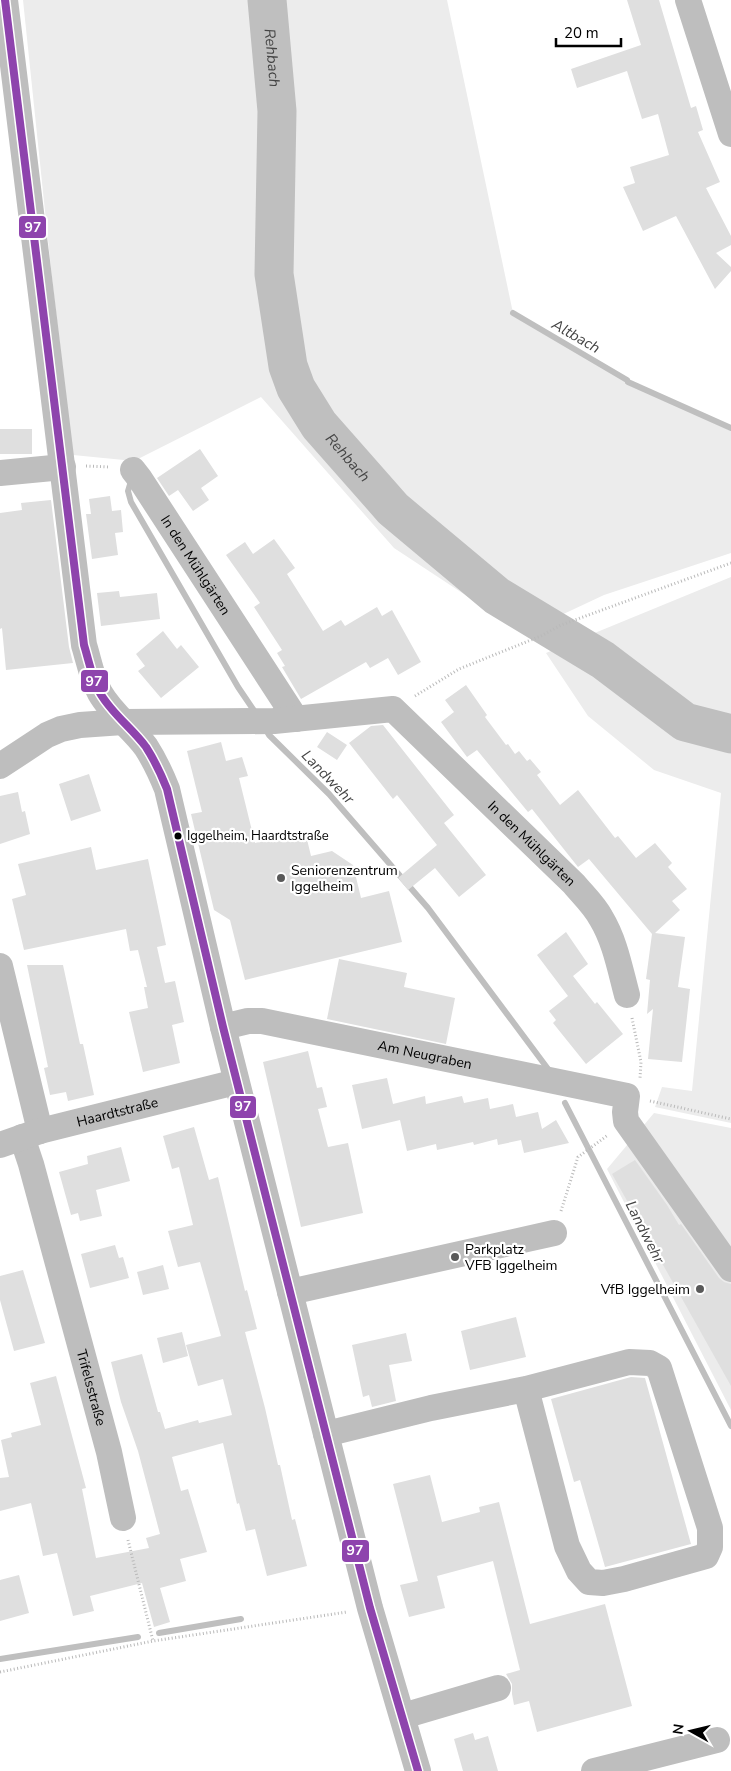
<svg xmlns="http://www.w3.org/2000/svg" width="731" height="1771" font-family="'Nunito Sans',sans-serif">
  <rect width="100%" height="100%" fill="#fff"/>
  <path fill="#ececec" d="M23,0H447L513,313L628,382L731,431V553L604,595L523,633L394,548L261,397L134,461L73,455L52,278Z
    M731,577V1123L655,1107L662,1087L692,1091L721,793L654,770L588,716L546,653Z
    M654,1113L731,1128V1410L607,1169Z"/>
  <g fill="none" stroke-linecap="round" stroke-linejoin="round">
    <path stroke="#bfbfbf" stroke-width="6" d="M513,313L627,380
      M628,382L731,428
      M131,481L128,491L131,502L238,687L257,715
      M265,728L269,735L329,794L428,908L548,1069
      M565,1103L731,1426
      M159,1633L241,1619
      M0,1659L138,1637"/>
    <path stroke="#bfbfbf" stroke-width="39" id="s1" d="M267,0L277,111L274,274L288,366L296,388L319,425L393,509L497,596L603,660L685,722L731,734"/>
  </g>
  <path fill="#dfdfdf" d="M627,0H659L691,108L696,106L703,130L698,132L720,182L706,188L731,236V245L716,253L731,267V271L715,289L676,216L643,231L623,187L635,183L630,167L669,155L658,114L642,119L627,71L577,88L571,69L641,45Z
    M0,429H32V454H0Z
    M200,449L218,476L201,488L209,500L193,511L178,490L169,496L157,478Z
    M110,496L112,511L121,510L123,532L115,533L118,555L92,559L86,514H91L89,499Z
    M51,500L69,647L73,663L6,670L2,628L0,629V513L22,510L21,503Z
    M274,539L295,568L287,574L323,631L341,620L345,626L377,607L382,616L392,610L421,662L398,675L388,658L370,668L366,662L301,699L282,667L285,666L277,653L282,650L254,607L260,603L226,555L245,542L253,554Z
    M119,591L120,597L157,593L160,619L101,626L97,593Z
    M163,631L177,649L181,645L199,667L161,698L138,671L145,666L136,654Z
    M466,685L487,715L485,717L506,745L508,744L515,754L519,751L527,761L530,759L541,772L537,775L560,805L578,790L615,838L618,836L636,858L655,843L672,863L668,867L687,889L672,901L680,910L655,933L685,937L678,987L690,989L682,1062L648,1059L653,1009L647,1014L650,980L646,979L652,934L589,859L578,867L532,809L528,812L477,750L467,757L441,722L454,712L445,700Z
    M383,725L454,815L444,823L486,875L459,897L435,868L408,890L398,878L437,845L397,795L393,799L349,743L371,726Z
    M327,732L347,745L337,760L317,747Z
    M221,742L226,761L242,757L248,776L239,778L255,843L305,831L311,856L332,851L353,865L361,898L389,891L402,942L245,980L230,920L214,910L191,814L202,812L187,751Z
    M89,774L101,811L71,821L59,784Z
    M18,792L22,812L25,811L30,834L0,844V796Z
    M91,847L96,870L148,859L166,945L157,947L165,983L175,981L184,1022L172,1025L180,1063L143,1072L129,1012L148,1008L144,987H147L138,950L130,951L126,929L24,950L12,899L26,895L18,864Z
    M566,932L588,964L573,976L595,1004L597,1002L623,1034L586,1064L553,1023L556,1020L549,1011L568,996L537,955Z
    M339,959L407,973L404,987L455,998L446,1044L327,1019Z
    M27,965H63L80,1044H83L94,1095L68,1101L66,1092L50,1095L44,1068L48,1067Z
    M308,1051L317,1088L322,1087L327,1107L318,1109L328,1147L348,1143L363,1213L301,1227L263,1062Z
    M387,1078L393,1104L425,1096L426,1104L462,1096L464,1103L488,1098L490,1109L513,1104L516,1117L538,1112L542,1129L556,1120L569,1143L524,1153L521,1140L498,1145L497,1139L474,1145L473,1142L437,1150L436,1144L407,1151L400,1120L362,1129L352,1085Z
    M194,1127L209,1180L218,1177L245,1291L247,1290L257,1329L245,1332L265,1408L278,1465H280L292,1520L295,1519L307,1566L267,1576L255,1529L246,1531L239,1503L237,1504L223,1443L172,1457L181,1491L188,1489L207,1552L180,1559L186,1581L160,1588L170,1622L154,1627L142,1583L90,1596L94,1611L73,1616L57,1553L43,1556L31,1503L0,1511V1478L9,1477L1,1440L12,1437L11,1433L41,1425L30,1383L56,1376L86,1488L82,1489L96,1558L149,1548L146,1538L160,1534L138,1451L121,1402L111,1362L142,1354L158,1412H160L165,1429L198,1420L199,1423L232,1415L223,1379L198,1386L186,1345L221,1336L200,1262L178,1267L168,1231L193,1225L179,1167L172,1169L163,1136Z
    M121,1147L130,1181L96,1190L102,1216L80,1221L78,1213L71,1215L59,1172L88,1164L87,1156Z
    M635,1160L667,1205L679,1225L681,1224L719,1278L724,1282L731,1284V1386L612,1174Z
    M115,1245L119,1258L123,1257L129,1278L90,1288L81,1254Z
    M163,1265L169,1289L143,1295L137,1272Z
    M23,1270L45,1343L14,1351L0,1300V1276Z
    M516,1317L526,1357L470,1370L461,1331Z
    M182,1332L188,1356L163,1363L157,1338Z
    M406,1333L412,1361L389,1365L396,1401L372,1407L369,1395L363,1397L352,1345Z
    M631,1377L645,1378L691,1544L605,1567L580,1480L574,1482L551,1399Z
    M430,1475L442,1522L480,1512L479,1507L499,1502L530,1624L605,1604L632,1706L537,1732L529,1701L514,1705L512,1694V1684L506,1674L520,1670L493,1561L437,1576L445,1608L409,1617L400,1585L418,1581L393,1484Z
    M19,1575L29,1613L0,1621V1580Z
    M473,1733L475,1740L488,1736L498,1771H463L454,1739Z"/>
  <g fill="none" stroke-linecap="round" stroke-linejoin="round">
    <path stroke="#b9b9b9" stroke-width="3" stroke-dasharray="1 2.5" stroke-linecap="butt" d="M86,466L110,467
      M415,696L459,669L541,636L561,625L731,563
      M632,1018L641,1062L640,1078
      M650,1101L731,1119
      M561,1211L578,1157L608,1135
      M128,1540L153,1641
      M0,1672L153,1641L347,1612"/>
    <g stroke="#bebebe" stroke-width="26">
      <path d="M5,0L84,645C89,661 92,679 100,693C112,714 132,728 146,747C155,761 161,774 167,789L223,1027L370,1608L418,1771"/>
      <path d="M688,0L731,134"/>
      <path id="s2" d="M133,470L140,479L296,719"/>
      <path d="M0,473L63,467"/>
      <path id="s3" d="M0,766L47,735L61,729L80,725L123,722L274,721L393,709L574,884C583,895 594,905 601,918C615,941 620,969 627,995"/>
      <path d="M0,966L40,1131"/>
      <path id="s4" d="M223,1027L248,1021H262L627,1096L625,1112L626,1121L731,1269"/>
      <path id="s5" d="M22,1137L31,1164L109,1452L123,1518"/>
      <path id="s6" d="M0,1145L40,1131L236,1082"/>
      <path d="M290,1292L554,1233"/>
      <path d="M326,1434L431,1408L526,1389L629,1362L650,1363L659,1368L710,1528V1547L706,1556L624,1579L603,1583L589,1582L579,1571L567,1546L526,1389"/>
      <path d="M403,1716L498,1688"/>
      <path d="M594,1771L717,1740"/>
    </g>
    <g stroke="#fff" stroke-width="11">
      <path id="bus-1" d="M5,0L84,645C89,661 92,679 100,693C112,714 132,728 146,747C155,761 161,774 167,789L223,1027L370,1608L418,1771"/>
    </g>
    <use href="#bus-1" stroke="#8e44ad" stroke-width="8"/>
  </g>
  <circle fill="#000" stroke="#fff" stroke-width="2" cx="178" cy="836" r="4.5"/>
  <g fill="#595959" stroke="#fff" stroke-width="2">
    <circle cx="281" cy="878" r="5"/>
    <circle cx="455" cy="1257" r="5"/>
    <circle cx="700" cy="1289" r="5"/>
  </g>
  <g text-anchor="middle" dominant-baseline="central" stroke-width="4.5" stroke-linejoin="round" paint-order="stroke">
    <g font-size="13" fill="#000" stroke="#fff" text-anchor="start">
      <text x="187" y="836">Iggelheim, Haardtstraße</text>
    </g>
    <g font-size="14" fill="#000" stroke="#fff">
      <text stroke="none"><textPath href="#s2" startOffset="114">In den Mühlgärten</textPath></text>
      <text stroke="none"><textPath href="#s3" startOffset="598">In den Mühlgärten</textPath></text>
      <text stroke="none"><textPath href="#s4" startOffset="206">Am Neugraben</textPath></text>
      <text stroke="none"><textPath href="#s6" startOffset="122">Haardtstraße</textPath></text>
      <text stroke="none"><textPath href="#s5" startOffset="260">Trifelsstraße</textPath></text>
    </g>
    <g font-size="14" fill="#000" stroke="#fff" text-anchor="start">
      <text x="291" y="870">Seniorenzentrum<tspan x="291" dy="16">Iggelheim</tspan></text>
      <text x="465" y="1249">Parkplatz<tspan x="465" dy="16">VFB Iggelheim</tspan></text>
      <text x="690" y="1289" text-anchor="end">VfB Iggelheim</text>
    </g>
    <g font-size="15" font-style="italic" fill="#444" stroke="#fff">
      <text stroke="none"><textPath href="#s1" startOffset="58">Rehbach</textPath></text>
      <text transform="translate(576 336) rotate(30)">Altbach</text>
      <text stroke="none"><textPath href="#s1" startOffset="478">Rehbach</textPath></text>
      <text transform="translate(328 777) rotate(46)">Landwehr</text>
      <text transform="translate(645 1232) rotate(63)">Landwehr</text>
    </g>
  </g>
  <g stroke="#fff" stroke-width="2">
    <rect x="18" y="215" width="29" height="24" rx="5" fill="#8e44ad"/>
    <rect x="80" y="669" width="29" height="24" rx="5" fill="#8e44ad"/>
    <rect x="229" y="1095" width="28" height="24" rx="5" fill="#8e44ad"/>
    <rect x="341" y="1539" width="29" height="24" rx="5" fill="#8e44ad"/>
  </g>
  <g font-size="14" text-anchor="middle" font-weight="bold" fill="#fff">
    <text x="33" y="232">97</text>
    <text x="94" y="686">97</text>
    <text x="243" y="1111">97</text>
    <text x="355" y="1555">97</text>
  </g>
  <g transform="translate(691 1731) rotate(278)" stroke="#ffffff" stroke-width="4" paint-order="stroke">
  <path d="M0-4L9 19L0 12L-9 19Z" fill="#000000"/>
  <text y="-8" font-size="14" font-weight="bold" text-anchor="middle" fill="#000000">N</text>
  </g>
  <path d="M556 38v8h65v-8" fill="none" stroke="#000000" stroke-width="2.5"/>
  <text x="564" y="38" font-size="15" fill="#000000" stroke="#ffffff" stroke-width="4" paint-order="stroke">20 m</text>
</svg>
